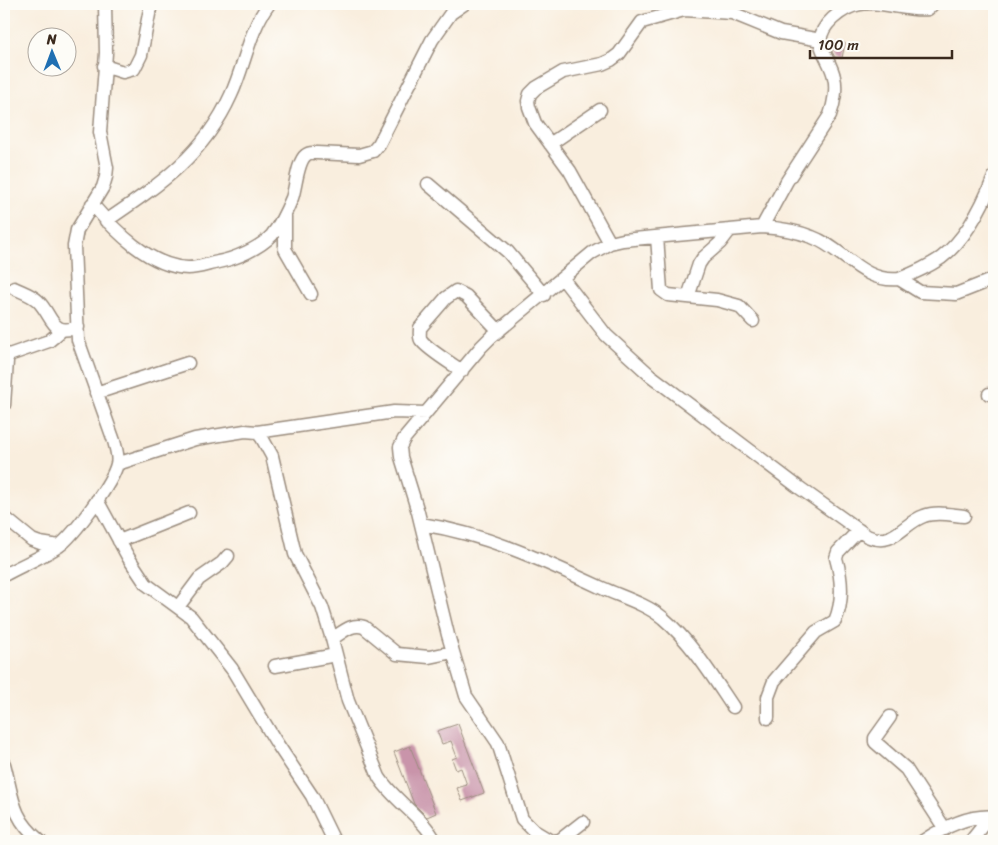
<svg xmlns="http://www.w3.org/2000/svg" width="998" height="845" font-family="Sriracha,sans-serif">
  <rect width="100%" height="100%" fill="#fdfcf7"/>
  <filter id="ink" filterUnits="userSpaceOnUse"><feTurbulence type="fractalNoise" baseFrequency=".02" numOctaves="2"/><feDisplacementMap in="SourceGraphic" scale="10" xChannelSelector="R" yChannelSelector="G"/><feConvolveMatrix kernelMatrix="1 2 1 2 8 2 1 2 1" color-interpolation-filters="sRGB"/></filter>
  <filter id="wash" filterUnits="userSpaceOnUse"><feTurbulence type="fractalNoise" baseFrequency=".0096" numOctaves="4" result="noise"/><feDisplacementMap in="SourceGraphic" scale="20" xChannelSelector="R" yChannelSelector="G"/><feGaussianBlur stdDeviation="1.12" result="paint"/><feColorMatrix in="noise" values="0 0 0 0 0 0 0 0 0 0 0 0 0 0 0 0 0 1.4 0 .05"/><feComposite in="paint" operator="in"/></filter>
  <g filter="url(#wash)">
    <rect width="100%" height="100%" fill="#f9eede"/>
    <g id="blocks">
      <path fill="#c994aa" d="M834,42L845,43L842,58L835,57L832,52Z
        M458,724L484,793L462,801L457,788L467,785L461,768L456,770L452,759L457,757L451,741L442,744L437,731Z
        M410,746L436,813L427,817L414,804L394,752Z"/>
    </g>
  </g>
  <g filter="url(#ink)">
    <use href="#blocks" fill-opacity="0" stroke="#9a8c7e" stroke-width="1"/>
    <g fill="none" stroke-linecap="round" stroke-linejoin="round">
      <g stroke="#9a8c7e" stroke-width="15">
        <path id="minor" d="M104,66L123,72L134,69L141,55L151,4
          M550,144L600,110
          M428,184L508,252L544,295
          M92,204C115,231 150,267 188,268C198,268 208,264 218,262C235,259 260,248 272,235C280,225 287,210 292,198C296,187 297,162 306,155C309,152 313,153 317,153L359,155L373,151L379,144L432,40L451,13L464,4
          M285,214V249L311,294
          M106,221C159,185 204,155 231,95C245,65 249,30 269,4
          M762,227L787,181L830,115C834,104 837,88 834,77C832,66 824,56 821,45C817,26 843,7 860,4C883,0 906,12 928,9L933,4
          M657,237L661,290L668,295L717,300L739,306L753,321
          M610,243L570,171L535,123L529,107L528,101L530,94L536,88L563,72L602,64L611,60L619,54L642,22L684,10L732,13L781,33L821,40
          M563,279L606,335L650,375L797,486L867,536C894,548 903,523 924,516C936,511 952,515 964,516
          M899,279L920,292L956,294L994,279
          M14,288C22,292 32,295 38,301C53,316 51,337 78,327
          M688,297L699,264L703,258L720,243L730,230
          M4,354L7,361L4,405
          M6,356L49,341L62,330
          M462,371C452,364 427,349 421,340C419,337 420,332 420,328L446,298L456,291L466,296L499,331
          M96,393L188,363
          M989,394H994
          M257,432L394,412L426,413
          M117,464L195,439L245,431L257,432L262,438L272,456L295,554L322,607L332,639L348,701L379,777C394,801 423,817 435,841
          M97,500L128,557L146,584L191,617L232,669L276,742L312,796L334,841
          M4,517L32,540L40,543L59,546
          M421,524C486,534 542,560 602,588C622,597 646,604 663,618C692,643 712,676 733,707
          M119,541L189,513
          M4,575C22,565 42,557 59,546C74,535 113,482 117,464C119,457 116,449 114,441L78,340L74,246L77,230L103,187L106,177L107,168L100,132L106,53L105,4
          M178,607L199,579L222,563L228,556
          M332,639C343,632 351,623 364,627L397,654L429,657L453,652
          M275,666L336,655
          M890,717L875,738V742L906,769L945,829
          M768,718V697L774,681L816,632L835,621C844,600 842,579 836,558L838,552L859,530
          M4,764C13,797 11,817 40,841
          M583,822L560,840L554,841L549,840L534,831L522,819L498,743L466,696L448,635L418,512L401,457L400,447L404,439L481,347L491,337L592,253L610,243L623,240L762,227C778,228 797,231 812,237C843,248 862,283 899,279C912,274 929,266 941,258C966,239 983,205 994,177
          M923,841C943,828 970,814 994,817
          M971,841L991,816"/>
      </g>
      <use href="#minor" stroke="#fff" stroke-width="12"/>
    </g>
  </g>
  <rect width="998" height="845" fill="none" stroke="#fdfcf7" stroke-width="20"/>
  <g transform="translate(52 52) rotate(359)"><circle r="24" fill="#fdfcf7" stroke="#afa8a0"/>
  <path d="M0-4L9 19L0 12L-9 19Z" fill="#1f6fb2"/>
  <text y="-8" font-size="14" font-weight="bold" text-anchor="middle" fill="#3b2a1e">N</text>
  </g>
  <path d="M810 50v8h142v-8" fill="none" stroke="#3b2a1e" stroke-width="2.5"/>
  <text x="818" y="50" font-size="15" fill="#3b2a1e" stroke="#fdfcf7" stroke-width="4" paint-order="stroke">100 m</text>
</svg>
